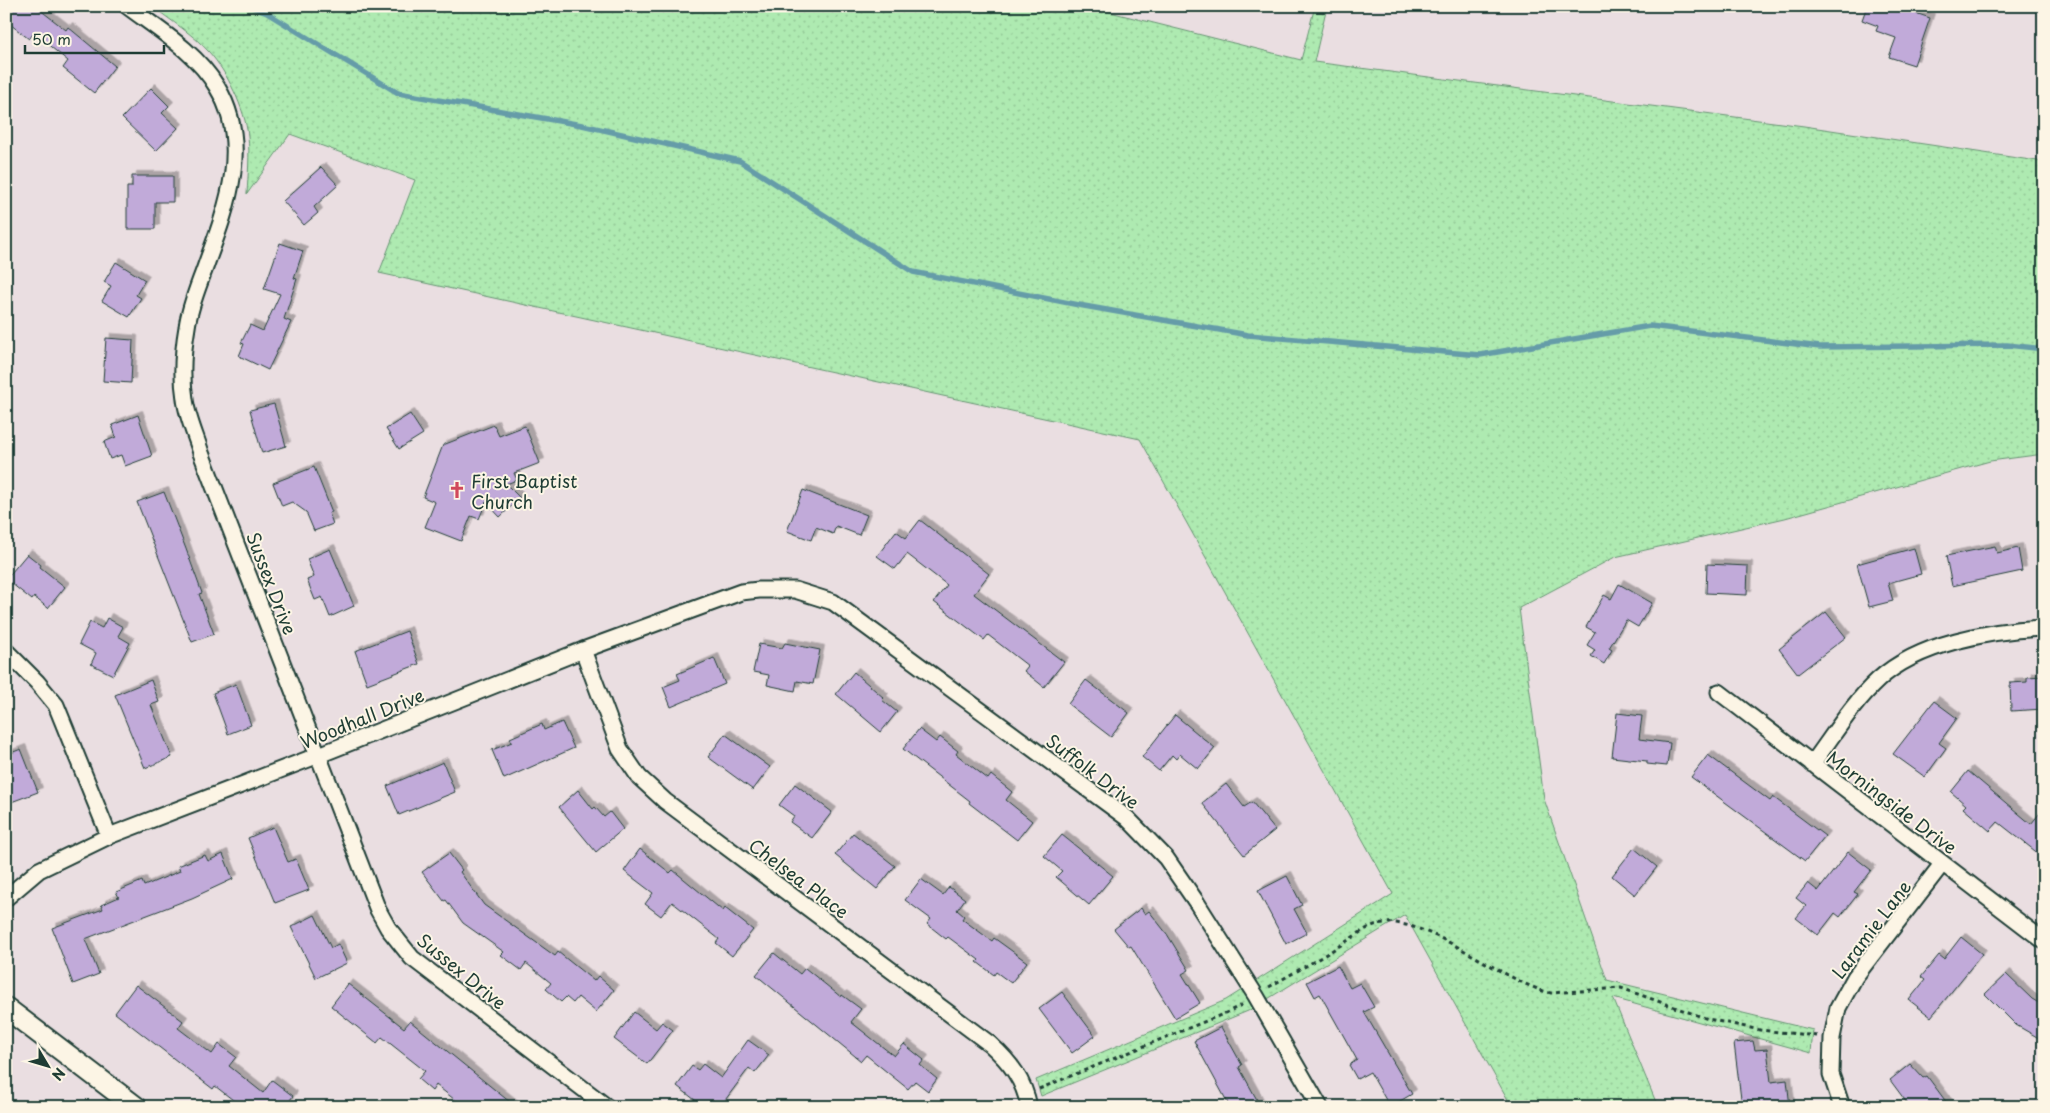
<svg xmlns="http://www.w3.org/2000/svg" width="2050" height="1113" font-family="'Playpen Sans',sans-serif">
  <defs>
    <pattern id="park-dots" width="8" height="8" patternUnits="userSpaceOnUse" patternTransform="scale(1.25)"><rect width="8" height="8" fill="#aeeab1"/><path d="M2 2h.1M6 6h.1" fill="none" stroke="#95ca99" stroke-width="1.8" stroke-linecap="round"/></pattern>
    <filter id="shadow"><feDropShadow dx="4.5" dy="-4.5" stdDeviation="0" flood-color="#0004"/></filter>
  </defs>
  <rect width="100%" height="100%" fill="#eadee1"/>
  <filter id="ink" filterUnits="userSpaceOnUse"><feTurbulence type="fractalNoise" baseFrequency=".02" numOctaves="2"/><feDisplacementMap in="SourceGraphic" scale="10" xChannelSelector="R" yChannelSelector="G"/><feConvolveMatrix kernelMatrix="1 2 1 2 8 2 1 2 1" color-interpolation-filters="sRGB"/></filter>
  <g filter="url(#ink)">
    <path fill="url(#park-dots)" stroke="#669472" d="M152,6H1086L1301,60L1315,6H1327L1314,62L1804,126L2044,162V454L1990,461L1785,518L1615,557L1519,608L1544,799L1607,980L1813,1030L1811,1053L1613,998L1658,1107H1512L1405,915L1248,1011L1041,1096L1036,1080L1226,1000L1393,894L1140,439L379,273L415,180L290,134L247,194C248,175 250,155 248,136C245,109 227,72 209,52C193,34 171,21 152,6Z"/>
    <g fill="none" stroke-linecap="round" stroke-linejoin="round">
      <path stroke="#659ca8" stroke-width="5.5" d="M249,6L267,13L398,93L582,125L740,161L913,272L1084,306L1248,335L1480,355L1650,326L1820,347L2007,345L2044,349"/>
    </g>
    <path fill="#c1aad9" stroke="#1f3d34" filter="url(#shadow)" d="M6,6H35L66,30L68,27L115,66L94,93L63,68L68,61L34,33L29,39L6,21Z
      M1867,6H1895L1930,18L1914,65L1889,57L1896,38L1876,31L1878,26L1862,20Z
      M151,88L169,106L162,113L178,128L156,151L122,118Z
      M321,167L338,185L314,207L318,213L304,225L283,201Z
      M132,176H173V202H155V229H127V187H132Z
      M280,243L303,251L294,278L297,279L284,319L291,322L268,370L239,356L244,344L241,343L250,325L263,331L280,294L264,289Z
      M116,262L145,280L136,295L141,298L129,317L102,301L111,286L104,282Z
      M106,338L133,340L131,383L103,381Z
      M274,404L286,446L262,453L250,410Z
      M410,414L423,434L399,449L386,429Z
      M138,415L152,456L125,466L121,455L110,459L104,442L116,437L112,425Z
      M494,425L499,436L525,426L540,463L514,473L517,480L506,484L520,498L500,517L486,502L479,519L471,516L461,541L425,527L435,502L423,497L443,445Z
      M314,467L332,512L329,513L333,524L314,531L306,512L292,502L282,506L273,483Z
      M803,490L867,515L859,535L836,526L833,534L816,527L811,540L787,531Z
      M164,492L186,549L202,593L199,594L214,634L192,642L137,502Z
      M920,520L989,574L974,594L1064,662L1044,687L1024,671L1028,666L988,635L984,640L934,602L947,585L907,554L895,569L877,556L896,531L906,538Z
      M1995,546L1997,553L2018,548L2022,571L1952,586L1946,556Z
      M1914,548L1921,574L1888,583L1893,601L1869,607L1857,564Z
      M330,549L354,606L330,617L322,597L315,600L307,580L314,577L307,559Z
      M27,554L41,565L40,567L65,587L48,608L34,597L32,600L6,579Z
      M1707,564L1748,566L1747,595L1706,593Z
      M1619,584L1652,603L1638,627L1626,620L1609,648L1612,650L1604,664L1591,656L1595,650L1587,645L1595,632L1586,627L1604,595L1611,599Z
      M1826,612L1846,637L1798,674L1779,649Z
      M107,618L123,627L118,636L130,643L113,675L91,664L96,653L79,644L90,622L102,628Z
      M407,631L419,664L367,684L355,651Z
      M785,643L820,650L813,684L797,681L795,691L767,685L769,675L753,672L759,644L782,648Z
      M714,658L725,684L671,707L663,687L680,680L677,674Z
      M854,672L884,698L882,700L897,712L881,732L836,694Z
      M2044,676V709L2011,711L2010,683L2027,682V677Z
      M151,680L159,702L151,705L172,757L145,768L115,695Z
      M1086,680L1129,713L1111,737L1068,704Z
      M236,684L251,725L228,734L213,693Z
      M1934,701L1957,718L1939,743L1946,748L1925,777L1893,754Z
      M1617,713L1642,716L1639,739L1670,743L1667,766L1647,764V761L1612,757Z
      M1175,715L1215,748L1198,769L1180,754L1176,759L1172,755L1159,771L1142,757Z
      M562,722L574,748L504,779L492,750L512,742L510,738L542,724L544,730Z
      M919,729L936,742L940,737L958,751L956,754L988,779L991,775L1012,792L1006,800L1032,821L1017,840L969,803L970,801L903,749Z
      M725,734L770,767L753,790L708,757Z
      M21,749L38,792L6,804V755Z
      M1708,755L1770,801L1773,797L1825,836L1805,861L1691,777Z
      M443,762L455,792L399,815L387,786Z
      M1968,771L2031,824L2044,808V858L1998,822L1990,831L1963,808L1966,805L1951,792Z
      M795,784L832,812L812,838L790,822L794,816L779,805Z
      M1226,784L1244,807L1252,802L1275,830L1244,855L1202,803Z
      M578,790L593,809L595,807L604,817L610,812L623,829L596,852L559,807Z
      M273,827L288,862L296,859L309,890L275,903L248,838Z
      M853,833L895,866L877,889L835,855Z
      M1062,835L1113,876L1089,905L1056,877L1062,871L1044,856Z
      M1634,848L1657,867L1635,895L1612,876Z
      M640,849L670,873L673,870L723,911L725,908L753,930L732,956L716,943L719,939L672,902L661,916L645,904L653,893L624,871Z
      M1848,852L1871,870L1854,892L1858,894L1840,917L1835,913L1818,935L1796,918L1806,906L1796,898L1808,883L1818,891Z
      M449,853L462,870L460,872L484,905L555,956L558,952L594,981L598,976L614,990L596,1012L578,997L573,1003L566,997L561,1002L546,989L551,983L526,963L521,970L501,955L504,952L463,923L446,900L444,901L422,872Z
      M223,854L233,879L192,898L85,939L99,974L73,984L52,928L103,909L101,905L119,897L116,892L142,881L144,886L180,871L178,866L205,855L208,861Z
      M1287,876L1302,905L1294,909L1307,933L1286,944L1258,891Z
      M921,879L943,895L949,887L965,899L957,910L964,916L962,919L992,941L994,938L1027,962L1011,983L996,972L994,975L977,962L979,960L948,937L946,939L927,924L931,919L905,900Z
      M1141,908L1145,914L1149,911L1167,934L1189,970L1182,974L1200,1003L1175,1018L1131,946L1129,947L1114,929Z
      M315,915L331,948L338,944L347,963L316,978L291,927Z
      M1961,937L1982,954L1931,1017L1909,1000L1925,980L1921,977L1939,955L1944,959Z
      M774,953L800,974L805,968L841,997L842,995L861,1009L851,1022L894,1056L904,1044L924,1060L920,1065L937,1079L928,1091L915,1081L908,1089L866,1055L861,1061L756,975Z
      M1338,966L1350,988L1360,983L1374,1007L1364,1012L1412,1094L1390,1107L1370,1072L1357,1079L1349,1065L1357,1060L1320,994L1315,997L1307,982Z
      M2006,974L2032,999L2044,1006V1041L2016,1025L1985,994Z
      M348,984L404,1028L410,1021L516,1107H464L436,1085L432,1091L418,1079L425,1071L382,1037L377,1043L331,1006Z
      M136,985L183,1021L178,1028L212,1054L219,1044L236,1057L229,1066L263,1093L272,1080L293,1096L285,1107H242L215,1086L213,1089L115,1013Z
      M1062,992L1095,1036L1072,1053L1039,1009Z
      M634,1012L656,1029L662,1022L673,1030L647,1064L614,1039Z
      M1221,1027L1242,1065L1239,1067L1261,1107H1230L1194,1041Z
      M748,1040L769,1055L755,1073L749,1068L720,1107H704L677,1086L692,1066L698,1070L703,1064L721,1078Z
      M1753,1041L1755,1050L1767,1049L1771,1082L1787,1080L1790,1107H1742L1734,1043Z
      M1910,1064L1923,1078L1927,1076L1950,1107H1910L1890,1080Z"/>
    <g fill="none" stroke-linecap="round" stroke-linejoin="round">
      <g stroke="#1f3d34" stroke-width="19">
        <path id="street" d="M127,6C159,30 196,52 217,87C251,143 228,205 207,262C200,283 190,304 187,327C183,350 181,375 185,399C187,417 196,436 201,453L378,910L388,928L412,958L607,1107
          M583,650L620,749L639,777L665,801L990,1044C1010,1062 1024,1080 1029,1107
          M6,651L37,682L56,705L109,836
          M1719,692L2044,941
          M1812,764C1833,736 1852,704 1878,680C1918,643 1991,630 2044,628
          M6,898L39,870L109,836L319,755L583,650L741,592L759,590H795L833,602L1127,818L1166,858L1197,903L1256,996L1320,1107
          M1842,1107L1831,1074L1832,1038L1838,1008L1855,977L1942,864"/>
      </g>
      <g stroke="#1f3d34" stroke-width="24">
        <path id="secondary" d="M6,1008L136,1107"/>
      </g>
      <path stroke="#1f3d34" stroke-width="3" stroke-dasharray="4 4" stroke-linecap="butt" d="M1269,987C1291,974 1314,962 1336,948C1348,941 1359,932 1372,926C1417,906 1502,983 1551,993L1621,988L1708,1019L1760,1030L1818,1036
        M1039,1089L1228,1012L1243,1004"/>
      <use href="#street" stroke="#fcf5e5" stroke-width="15"/>
      <use href="#secondary" stroke="#fcf5e5" stroke-width="20"/>
    </g>
  </g>
  <defs>
    <g id="church-bare" transform="scale(1.35)"><path d="M-1.2-6h2.4v3.5h3.3v2.4h-3.3V6h-2.4V-.1h-3.3v-2.4h3.3Z" fill="#d1495b" stroke="#fcf5e5" stroke-width="2.5" paint-order="stroke"/></g>
  </defs>
  <g fill-rule="evenodd">
    <use href="#church-bare" x="457" y="490"/>
  </g>
  <g text-anchor="middle" dominant-baseline="central" stroke-width="4" stroke-linejoin="round" paint-order="stroke">
    <g font-size="18" fill="#1f3d34" stroke="#fcf5e5" text-anchor="start">
      <text x="471" y="480">First Baptist<tspan x="471" dy="21">Church</tspan></text>
    </g>
    <g font-size="18" fill="#1f3d34" stroke="#fcf5e5">
      <text transform="translate(272 583) rotate(69)">Sussex Drive</text>
      <text transform="translate(362 718) rotate(-22)">Woodhall Drive</text>
      <text transform="translate(1093 771) rotate(37)">Suffolk Drive</text>
      <text transform="translate(1892 802) rotate(37)">Morningside Drive</text>
      <text transform="translate(799 878) rotate(37)">Chelsea Place</text>
      <text transform="translate(1871 929) rotate(-53)">Laramie Lane</text>
      <text transform="translate(462 971) rotate(39)">Sussex Drive</text>
    </g>
  </g>
  <rect width="2050" height="1113" fill="none" stroke="#fcf5e5" stroke-width="25"/>
  <rect x="12" y="12" width="2025" height="1088" fill="none" stroke="#1f3d34" stroke-width="2" filter="url(#ink)"/>
  <g transform="translate(48 1066) rotate(128)" stroke="#fcf5e5" stroke-width="4" paint-order="stroke">
  <path d="M0-4L9 19L0 12L-9 19Z" fill="#1f3d34"/>
  <text y="-8" font-size="14" font-weight="bold" text-anchor="middle" fill="#1f3d34">N</text>
  </g>
  <path d="M25 45v8h139v-8" fill="none" stroke="#1f3d34" stroke-width="2.5"/>
  <text x="32" y="45" font-size="15" fill="#1f3d34" stroke="#fcf5e5" stroke-width="4" paint-order="stroke">50 m</text>
</svg>
